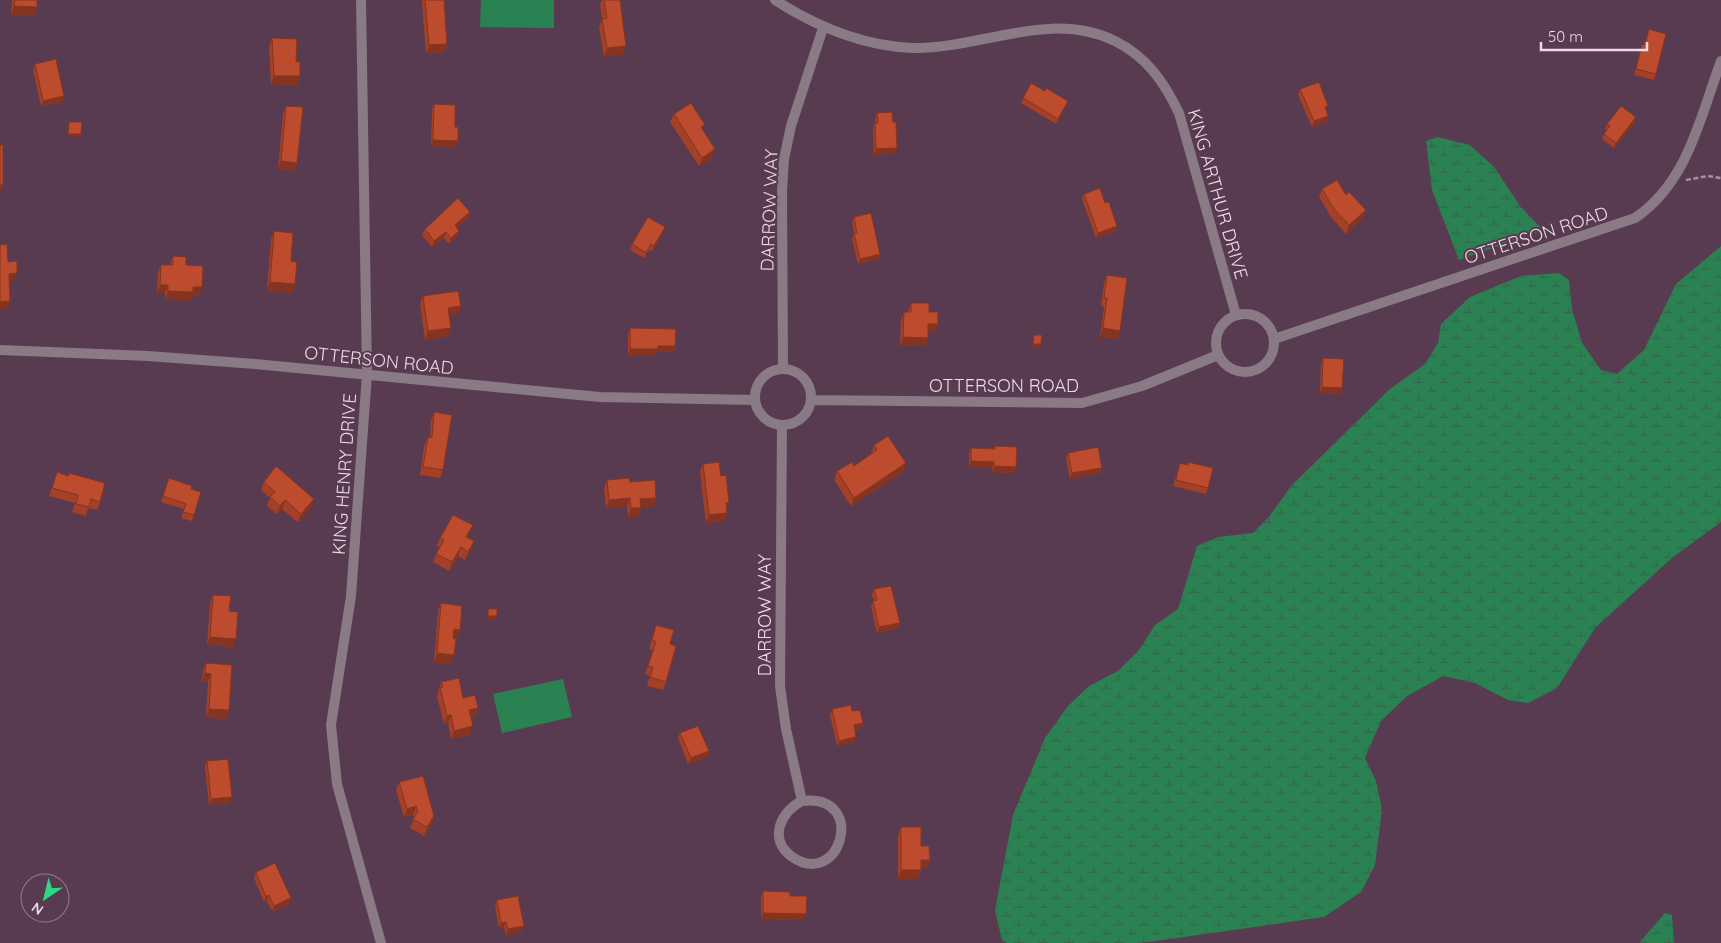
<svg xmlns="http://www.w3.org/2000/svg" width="1721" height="943" font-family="Quicksand,sans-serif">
  <defs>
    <pattern id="wetland-marsh" width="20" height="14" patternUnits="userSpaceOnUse" patternTransform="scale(1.25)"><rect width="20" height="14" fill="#2a8152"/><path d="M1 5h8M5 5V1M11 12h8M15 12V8" fill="none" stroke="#36674d"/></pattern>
  </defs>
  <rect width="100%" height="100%" fill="#583b51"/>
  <path fill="#2a8152" d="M481,0H554V28L480,27Z
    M563,679L572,717L502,733L493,694Z"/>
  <path fill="url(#wetland-marsh)" d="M1438,137L1470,145L1495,168L1520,206L1543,230L1459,260L1432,190L1426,141Z
    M1721,246V522L1673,557L1595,628L1557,688L1528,703L1508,700L1475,683L1443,676L1407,696L1381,721L1365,758L1376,781L1382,809L1375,865L1361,892L1324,917L1141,943H1007L1002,940L995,910L1013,815L1045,738L1068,706L1089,686L1118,671L1139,650L1155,625L1178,609L1197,546L1218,537L1253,533L1269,517L1291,486L1390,389L1425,364L1438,343L1441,324L1470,297L1521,276L1559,273L1569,280L1572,309L1582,343L1601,370L1617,374L1644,350L1676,284Z
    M1665,913L1672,915L1674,943H1639Z"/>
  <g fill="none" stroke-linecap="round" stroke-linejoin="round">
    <path stroke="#a68fa0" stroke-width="2.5" stroke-dasharray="5 2.5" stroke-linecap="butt" d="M1686,180L1708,176L1721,178"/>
    <path stroke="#897a85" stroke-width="10" d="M361,0L367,374L351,596L331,725L337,784L381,943
      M775,0C817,27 862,46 913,48C981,49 1050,9 1115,41C1147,57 1164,82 1179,113L1236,315
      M1216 343a29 29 0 1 1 58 0a29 29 0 1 1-58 0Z
      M1274,339L1635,218C1688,182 1700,118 1721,61
      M0,350L148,356L255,364L600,397L754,400
      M755 397a28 28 0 1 1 56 0a28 28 0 1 1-56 0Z
      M783,369L782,191L784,159L791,126L823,28
      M811,400L1082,403L1142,386L1218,355
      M782,426L780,686L786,729L802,801C781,811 768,839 791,856C840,892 869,793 802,801"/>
  </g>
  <path fill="#a34027" d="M12,0H37L34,16L11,15Z
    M422,0H444L447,44L444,52L426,54L422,2Z
    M602,0H620L626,46L623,54L604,57L599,27L602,19L600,4Z
    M1649,29L1656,74L1654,80L1634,75L1640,50L1642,44H1644Z
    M272,38L296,61L300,76L297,85L271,84L269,47Z
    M35,64L64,96L62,102L41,106L33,70Z
    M1300,89L1326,111L1328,116L1326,122L1312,127L1298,95Z
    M1045,91L1068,101L1066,107L1056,124L1021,103L1023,98Z
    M434,104L455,127L458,141L456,147L431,146L432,110Z
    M286,106L297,163L294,171L278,169L283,114Z
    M877,113L895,153L874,155L873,129L875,123H876L875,118Z
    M674,114L712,158L699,166L670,122Z
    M1634,123L1614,148L1602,139L1604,134L1607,131L1605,129L1607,124Z
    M1322,189L1346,195L1363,218L1346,234L1331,217L1319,197Z
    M1084,194L1115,232L1096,238L1082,199Z
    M470,212L468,218L457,227V236L449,244L444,238L432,247L422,235L425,229Z
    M854,217L880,254L878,259L858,264L852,239L854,233L852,222Z
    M665,227L663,232L652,251L649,250L644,258L630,250L632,244Z
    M274,231L291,261L295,284L292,293L267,290L271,239Z
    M173,256L186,265L202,287L199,296L192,295L190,301L165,299V293H157L158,273L161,265H170Z
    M1107,275L1120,331L1117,339L1100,337L1104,307L1101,306L1104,283Z
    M423,296L461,306L458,314L449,315L448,336L425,340L420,304Z
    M911,303L929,312L938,324L935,332H928V338L925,346H900L901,320L904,312H908Z
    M630,328L675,346L673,352H657L655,355H628V334Z
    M1323,358L1342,388L1340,394L1320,393L1321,364Z
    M434,412L443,470L440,478L420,475L424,446L428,437L430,438L431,421Z
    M874,445L906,463L903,472L851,506L834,480L837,471L854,466L871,454Z
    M995,446L1016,467L1014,473L992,472V468L969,467V453L971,448L994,449Z
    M1068,453L1102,468L1100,473L1070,479L1066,458Z
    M1180,463L1208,488L1206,494L1173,486Z
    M703,464L721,476L729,502L726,509L727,513L724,521L706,523L700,472Z
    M57,472L100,502L97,510L88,508L86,516L72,512L75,503L49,496Z
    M169,478L191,489L201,492L192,521L181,518L184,509L161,502Z
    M607,480L630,482L656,498L653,506L641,507L638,516L628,517L627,506L606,508L604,488Z
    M264,482L311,507L298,522L282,509L277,514L267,506L270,498L261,490Z
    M470,534L468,537L474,541L471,549L465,560L458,556L449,571L433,562L436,554L440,547L437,546L440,538Z
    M874,589L900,623L898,628L877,633L871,606L874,600L872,595Z
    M213,595L233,647L207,645L210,603Z
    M441,603L460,630L457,638H453L454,655L451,664L434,662L438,611Z
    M656,625L670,644L666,682L663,690L647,686L650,676L645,674L653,650L649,649Z
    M206,663L232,665L226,719L206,717L208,682H202L203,671Z
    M441,682L478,708L475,716L471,717L470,735L451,739L448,723L444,724L437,696Z
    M832,709L852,711L861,728L855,730L854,742L837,746L830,715Z
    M680,733L709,751L707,757L688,764L678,738Z
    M207,761L229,803L209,805L205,767Z
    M399,782L434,816L431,825L424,836L410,828L414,818L413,815L404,817L396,790Z
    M901,827L921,846L930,860L927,868H921L918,879H898V836Z
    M256,872L289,904L272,911L267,901L264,902L254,878Z
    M763,891L790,896L804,920L761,919V897Z
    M497,900L524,926L522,931L506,935L504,927L499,928L495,906Z"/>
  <path fill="#843420" d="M14,6L37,7L34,16L11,15Z
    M447,44L444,52L426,54L429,45Z
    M626,46L623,54L604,57L607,48Z
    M274,76H300L297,85L271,84Z
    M64,96L62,102L41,106L43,101Z
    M1068,101L1066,107L1056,124L1058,119Z
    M1328,116L1326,122L1312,127L1314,121Z
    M1636,117L1634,123L1614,148L1616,143Z
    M68,134H81L80,137L67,136Z
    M433,140L458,141L456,147L431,146Z
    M897,148L895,153L874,155L876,149Z
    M715,149L712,158L699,166L702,158Z
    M281,161L297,163L294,171L278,169Z
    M0,185H3L0,193Z
    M1366,210L1363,218L1346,234L1349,225Z
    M470,212L468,218L453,231L455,225Z
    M1117,226L1115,232L1096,238L1098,233Z
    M665,227L663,232L652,251L654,246Z
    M459,231L457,236L449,244L451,238Z
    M446,232L444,238L432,247L434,241Z
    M880,254L878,259L858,264L860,259Z
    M17,273L14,281L6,282L9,274Z
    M270,282L295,284L292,293L267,290Z
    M160,285H168L165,293H157Z
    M193,287H202L199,296L192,295L190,301L165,299L168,291Z
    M10,301L7,309L0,310V302Z
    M461,306L458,314L445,316L448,308Z
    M928,324H938L935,332H925Z
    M451,328L448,336L425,340L428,331Z
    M1103,328L1120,331L1117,339L1100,337Z
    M903,337L928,338L925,346H900Z
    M1033,344H1041L1040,347H1032Z
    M658,346H675L673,352H657L655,355H628L630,349Z
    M1322,387L1342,388L1340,394L1320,393Z
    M971,461L994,462L992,468L969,467Z
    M906,463L903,472L851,506L854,498Z
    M994,466L1016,467L1014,473L992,472Z
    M1102,468L1100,473L1070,479L1072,473Z
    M630,498L627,506L606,508L609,500Z
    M656,498L653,506L637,508L640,499Z
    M314,499L311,507L298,522L301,514Z
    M285,500L282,509L277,514L280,506Z
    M729,502L726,510V503Z
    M631,508H641L638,516L628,517Z
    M727,513L724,521L706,523L709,515Z
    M473,525L470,534L463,545L466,537Z
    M474,541L471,549L465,560L468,552Z
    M461,547L458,556L449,571L452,562Z
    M488,616H497L496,619H487Z
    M900,623L898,628L877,633L879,627Z
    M454,629L460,630L457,638H451Z
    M210,637L236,639L233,647L207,645Z
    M437,653L454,655L451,664L434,662Z
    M205,673L211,674L208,682H202Z
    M478,708L475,716L466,718L469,710Z
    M209,709L229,710L226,719L206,717Z
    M451,715L448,723L444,724L447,716Z
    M863,723L861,728L852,730L854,725Z
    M473,726L470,735L451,739L454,731Z
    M856,737L854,742L837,746L839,741Z
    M709,751L707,757L688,764L691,758Z
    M232,797L229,803L209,805L211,799Z
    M416,806L413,815L404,817L407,809Z
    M434,816L431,825L424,836L427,827Z
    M921,860H930L927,868H918Z
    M901,870H921L918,879H898Z
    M269,895L267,901L264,902L266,897Z
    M291,898L289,904L272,911L274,906Z
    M763,913L806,914L804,920L761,919Z
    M506,922L504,927L499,928L501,923Z
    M524,926L522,931L506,935L508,929Z"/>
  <path fill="#bd4b2d" stroke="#843420" d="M15,0H37V7L14,6Z
    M425,0H444L447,44L429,45Z
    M604,0H620L626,46L607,48L602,19L607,18Z
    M1649,29L1666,34L1656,74L1636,69L1642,44L1645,45Z
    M272,38L297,39L296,61L300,62V76H274Z
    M56,59L64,96L43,101L35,64Z
    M1319,82L1328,106L1325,107L1328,116L1314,121L1300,89Z
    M1031,83L1045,91L1046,88L1068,101L1058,119L1023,98Z
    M691,103L705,125L701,127L715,149L702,158L674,114Z
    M434,104L455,105V127H458V141L433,140Z
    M286,106L303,107L297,163L281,161Z
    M1621,106L1636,117L1616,143L1604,134L1610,126L1607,124Z
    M892,112L893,122H896L897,148L876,149L875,123H878L877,113Z
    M69,122H82L81,134H68Z
    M0,145H3V185H0Z
    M1337,180L1346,195L1349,192L1366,210L1349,225L1334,209L1322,189Z
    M1100,188L1105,203L1109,202L1117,226L1098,233L1084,194Z
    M458,198L470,212L455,225L459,231L451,238L446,232L434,241L425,229Z
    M871,213L880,254L860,259L854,233H857L854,217Z
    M648,217L665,227L654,246L651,244L646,253L632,244Z
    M274,231L293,233L291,261L297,262L295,284L270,282Z
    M7,244L8,262L17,261V273L9,274L10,301L0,302V245Z
    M173,256L186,257V265L203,266L202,287H193V292L168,291V285H160L161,265H173Z
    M1107,275L1127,278L1120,331L1103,328L1107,298H1104Z
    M458,291L461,306L448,308L451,328L428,331L423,296Z
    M911,303H929V312H938V324H928V338L903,337L904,312H911Z
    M630,328L676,329L675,346H658V349H630Z
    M1034,335H1042L1041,344H1033Z
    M1323,358L1344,359L1342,388L1322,387Z
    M434,412L452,415L443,470L423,467L428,437L432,438Z
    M888,436L906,463L854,498L837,471L852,462L854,466L877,450L874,445Z
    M995,446L1017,447L1016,467L994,466V462L971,461V448L995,449Z
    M1098,447L1102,468L1072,473L1068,453Z
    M719,462L721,476L726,475L729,502L726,503L727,513L709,515L703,464Z
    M1188,462L1213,468L1208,488L1176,480L1180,463L1188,465Z
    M276,466L314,499L301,514L285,500L280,506L270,497L275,492L264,482Z
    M57,472L68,476L69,473L105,483L100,502L91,499L89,507L76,504L78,495L52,488Z
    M169,478L192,486L191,489L201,492L194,515L183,512L186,504L163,496Z
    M629,478L630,482L655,480L656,498L640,499L641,508H631L630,498L609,500L607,480Z
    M453,515L473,525L466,537L474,541L468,552L461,547L452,562L436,554L444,540L440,538Z
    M891,586L900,623L879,627L873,601L877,600L874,589Z
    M213,595L231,596L229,611L238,612L236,639L210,637Z
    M441,603L462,606L460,630L454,629L453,638L456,639L454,655L437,653Z
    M488,609H497V616H488Z
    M656,625L674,630L670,644L676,646L666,682L650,677L653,667L648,666L656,642L652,640Z
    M206,663L232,665L229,710L209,709L211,674L205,673Z
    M459,678L463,698L475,695L478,708L469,710L473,726L454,731L451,715L447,716L440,688L443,687L441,682Z
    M851,705L852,711L860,710L863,723L854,725L856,737L839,741L832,709Z
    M698,726L709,751L691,758L680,733Z
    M228,759L232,797L211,799L207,761Z
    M423,776L434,816L427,827L413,819L418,812L416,806L407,809L399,782Z
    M901,827H921V846H929L930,860H921V870H901Z
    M275,863L291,898L274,906L269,895L266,897L256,872Z
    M763,891L790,892V896H807L806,914L763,913Z
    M518,896L524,926L508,929L506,922L501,923L497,900Z"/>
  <g text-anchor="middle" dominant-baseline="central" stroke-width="4" stroke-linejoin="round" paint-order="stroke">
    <g font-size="18" fill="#ecdae7" stroke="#583b51">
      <text transform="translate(1218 194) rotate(74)">KING ARTHUR DRIVE</text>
      <text transform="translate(769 210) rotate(-88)">DARROW WAY</text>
      <text transform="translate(1536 235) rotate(-18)">OTTERSON ROAD</text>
      <text transform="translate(379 360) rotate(6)">OTTERSON ROAD</text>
      <text x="1004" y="385">OTTERSON ROAD</text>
      <text transform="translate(344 474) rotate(-86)">KING HENRY DRIVE</text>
      <text transform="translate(764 615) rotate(-90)">DARROW WAY</text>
    </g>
  </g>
  <g transform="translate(45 898) rotate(215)"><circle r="24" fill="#583b51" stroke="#937b8d"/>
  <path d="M0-4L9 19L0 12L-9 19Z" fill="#2cd884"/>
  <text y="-8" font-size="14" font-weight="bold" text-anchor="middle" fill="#ecdae7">N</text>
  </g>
  <path d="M1541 42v8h106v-8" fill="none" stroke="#ecdae7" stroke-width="2.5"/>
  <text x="1548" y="42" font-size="15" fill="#ecdae7" stroke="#583b51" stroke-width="4" paint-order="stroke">50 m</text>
</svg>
